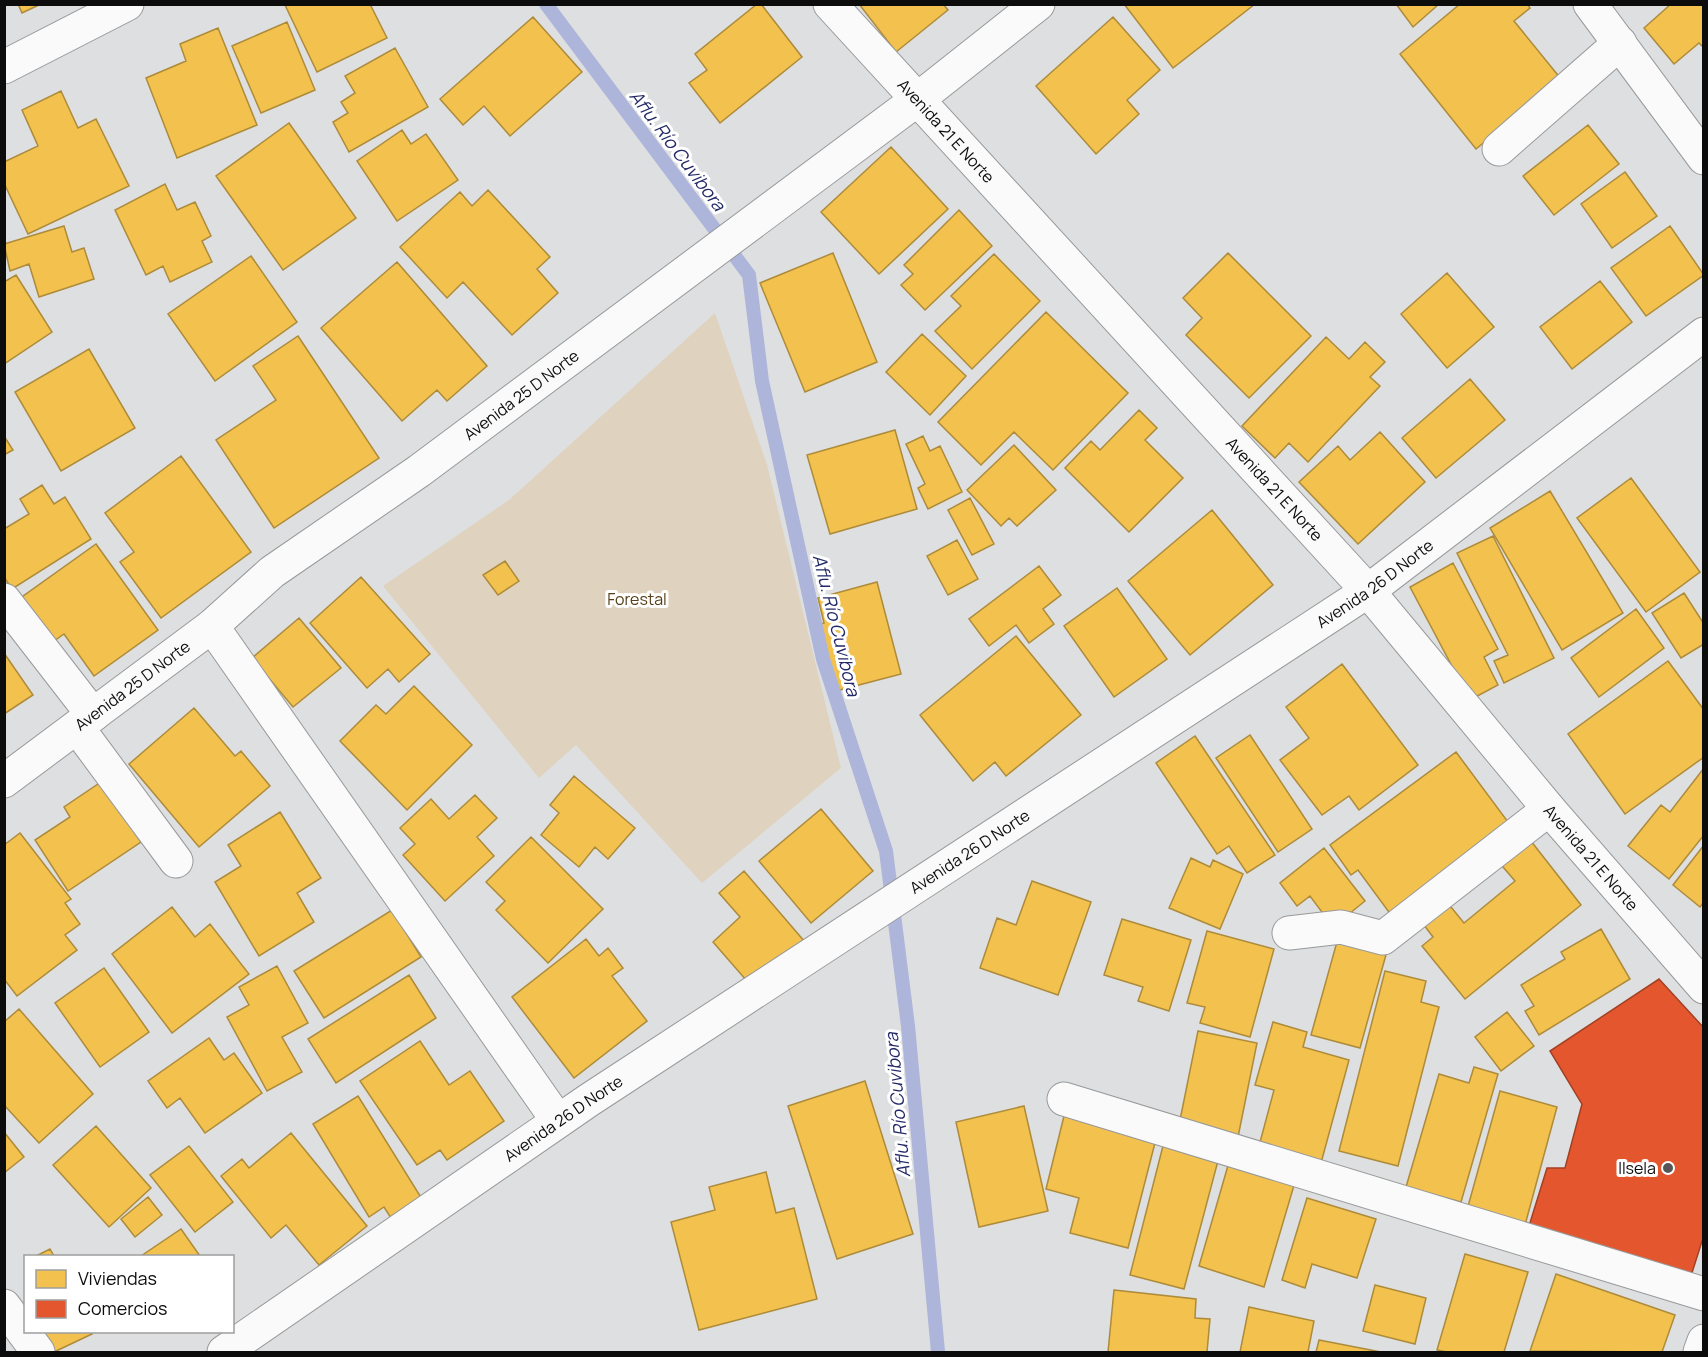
<svg xmlns="http://www.w3.org/2000/svg" width="1708" height="1357" font-family="Manrope,sans-serif">
  <rect width="100%" height="100%" fill="#dedfe0"/>
  <path fill="#dfd2be" d="M715,313L767,465L841,768L702,883L576,745L539,778L383,586L509,500Z"/>
  <path fill="#f2c14e" stroke="#ad8b3a" stroke-width="1.5" d="M18,4H41L22,13Z
    M370,4L387,38L317,72L285,5Z
    M757,4H761L802,57L720,123L689,83L707,70L695,54Z
    M859,4H943L948,10L896,52Z
    M1124,4H1255L1173,68Z
    M1396,4H1439L1413,27Z
    M1460,4H1527L1530,8L1514,21L1561,79L1476,149L1400,54Z
    M1671,4H1704V48L1699,43L1674,64L1644,28Z
    M533,17L582,72L510,136L484,106L463,125L440,99Z
    M1113,17L1160,70L1127,100L1139,114L1096,154L1036,86Z
    M287,22L315,90L261,113L232,46Z
    M218,28L257,125L177,158L146,78L186,61L180,44Z
    M395,48L428,107L349,152L333,122L348,113L341,102L355,93L345,76Z
    M61,91L78,128L96,119L129,186L28,234L4,183V162L38,146L22,110Z
    M289,123L356,218L283,270L216,176Z
    M1588,125L1619,164L1554,215L1523,176Z
    M402,130L411,144L426,134L458,180L397,221L357,161Z
    M891,147L948,209L879,274L821,212Z
    M1625,172L1657,216L1612,248L1581,204Z
    M165,184L177,210L195,202L211,236L202,241L212,262L170,282L163,266L146,275L115,210Z
    M488,190L550,257L537,269L558,293L512,335L463,282L447,298L400,247L460,192L472,206Z
    M959,210L992,246L925,310L901,285L913,274L904,265Z
    M64,226L72,252L84,248L94,279L39,297L29,264L10,271L4,244Z
    M1670,226L1704,275L1646,316L1611,268Z
    M833,253L877,362L805,392L760,283Z
    M1228,253L1311,336L1249,398L1186,335L1202,318L1183,298Z
    M994,254L1040,301L972,369L935,331L961,306L951,296Z
    M251,256L297,322L215,381L168,314Z
    M397,262L487,366L447,401L437,390L402,421L321,328Z
    M1447,273L1494,327L1447,368L1401,314Z
    M16,275L52,332L4,364V282Z
    M1600,281L1632,322L1572,369L1540,327Z
    M1046,312L1128,393L1053,470L1014,432L981,465L938,422Z
    M922,334L966,376L930,415L886,372Z
    M298,336L379,458L274,528L216,440L276,400L253,366Z
    M1326,337L1349,359L1365,342L1385,362L1370,377L1380,386L1308,462L1289,443L1275,458L1242,426Z
    M89,349L135,428L61,471L15,392Z
    M1470,379L1505,420L1436,478L1402,438Z
    M1139,410L1157,428L1145,440L1183,478L1129,532L1065,468L1091,441L1100,450Z
    M895,430L917,509L830,534L807,455Z
    M1380,432L1425,482L1358,544L1299,482L1338,446L1350,460Z
    M4,436L13,450L4,455Z
    M923,436L930,451L940,446L962,492L928,509L918,488L925,484L906,444Z
    M1014,445L1056,490L1017,526L1009,518L1001,526L967,490Z
    M181,456L251,552L161,618L120,562L134,552L105,513Z
    M1631,478L1700,572L1646,612L1577,518Z
    M42,485L54,504L65,497L91,539L12,589L4,577V529L29,514L20,499Z
    M1550,491L1623,613L1562,650L1490,528Z
    M970,498L994,544L972,555L948,510Z
    M1212,510L1273,585L1190,655L1128,581Z
    M1493,536L1554,658L1504,683L1494,661L1508,655L1457,553Z
    M957,540L978,579L948,595L927,556Z
    M96,544L158,630L94,676L64,634L50,644L19,599Z
    M505,561L519,581L498,595L483,575Z
    M1453,563L1498,649L1484,657L1498,685L1470,700L1410,587Z
    M1039,566L1061,595L1043,609L1054,624L1029,643L1016,625L989,646L969,619Z
    M361,577L430,654L399,682L388,669L367,688L310,623Z
    M877,582L901,674L836,691L818,625L824,623L818,598Z
    M1117,588L1167,659L1114,697L1064,626Z
    M1684,593L1704,624V644L1681,658L1652,613Z
    M1636,609L1664,648L1599,697L1571,658Z
    M299,618L341,668L293,707L252,658Z
    M1016,636L1081,715L1006,776L995,762L973,781L920,715Z
    M4,653L33,695L4,714Z
    M1668,661L1704,710V757L1625,814L1568,734Z
    M1342,664L1418,765L1359,810L1349,796L1322,815L1280,760L1309,738L1286,707Z
    M414,686L472,745L407,810L340,741L376,705L386,714Z
    M194,708L235,756L241,751L270,786L199,847L129,764Z
    M1250,735L1312,829L1278,852L1216,758Z
    M1195,736L1275,855L1247,873L1229,846L1217,854L1156,763Z
    M1456,752L1514,830L1394,919L1358,870L1351,875L1330,845Z
    M1704,768V835L1669,879L1628,846L1661,805L1670,812Z
    M574,776L635,828L608,859L595,847L579,867L541,835L559,813L550,805Z
    M101,782L141,842L68,891L35,840L70,817L64,807Z
    M475,795L497,818L477,837L494,856L445,901L403,855L415,844L400,828L431,799L449,819Z
    M821,809L873,871L811,923L759,861Z
    M280,812L321,878L297,893L314,922L259,956L215,882L241,866L228,845Z
    M20,833L71,899L65,903L80,924L65,935L77,950L17,996L4,979V845Z
    M1527,836L1581,905L1465,999L1422,946L1433,937L1417,916L1442,896L1464,923L1515,881L1497,860Z
    M531,837L603,909L548,963L496,910L505,901L486,882Z
    M1704,845V902L1700,907L1673,885Z
    M1324,848L1365,901L1333,927L1310,896L1297,906L1280,883Z
    M1191,858L1210,867L1213,860L1243,874L1220,929L1169,908Z
    M744,871L805,942L753,988L713,942L740,917L719,893Z
    M1032,881L1091,902L1058,995L980,968L997,918L1016,925Z
    M172,907L195,937L210,924L249,974L172,1033L112,954Z
    M392,910L421,957L324,1018L294,971Z
    M1122,919L1191,940L1169,1011L1138,1001L1143,987L1104,975Z
    M1601,929L1630,979L1539,1035L1525,1011L1534,1006L1521,985L1565,959L1561,952Z
    M1207,931L1274,949L1250,1037L1200,1023L1205,1007L1187,1003Z
    M1340,931L1389,944L1360,1048L1311,1035Z
    M586,939L599,956L608,948L623,968L612,976L647,1021L574,1078L512,997Z
    M277,966L308,1023L282,1037L302,1072L267,1091L227,1017L249,1005L239,987Z
    M104,968L149,1032L100,1067L55,1003Z
    M1385,971L1426,981L1421,1002L1439,1007L1398,1166L1339,1151Z
    M409,975L436,1018L336,1083L308,1039Z
    M19,1009L93,1094L39,1143L4,1105V1022Z
    M1507,1012L1534,1046L1501,1071L1475,1037Z
    M1273,1022L1307,1032L1303,1047L1349,1060L1321,1163L1259,1146L1274,1090L1255,1085Z
    M1198,1031L1257,1043L1238,1137L1179,1125Z
    M209,1038L224,1060L234,1053L262,1093L205,1133L180,1098L167,1108L148,1081Z
    M420,1041L449,1085L470,1071L504,1121L447,1160L440,1150L417,1165L360,1081Z
    M1474,1067L1498,1074L1461,1202L1406,1187L1439,1074L1469,1083Z
    M865,1081L913,1234L837,1259L788,1106Z
    M1500,1091L1557,1107L1525,1225L1467,1210Z
    M358,1096L422,1199L391,1218L384,1207L369,1217L313,1124Z
    M1024,1106L1048,1211L979,1227L956,1122Z
    M1064,1116L1156,1139L1128,1248L1070,1233L1079,1198L1046,1189Z
    M96,1126L151,1188L109,1227L53,1165Z
    M4,1132L24,1157L4,1173Z
    M291,1133L367,1226L319,1265L286,1225L271,1238L221,1176L242,1159L249,1168Z
    M1164,1142L1219,1157L1184,1289L1130,1275Z
    M189,1146L233,1202L195,1232L150,1175Z
    M1229,1162L1295,1182L1264,1287L1199,1266Z
    M766,1172L776,1213L794,1208L817,1299L699,1330L671,1222L715,1210L709,1187Z
    M148,1197L162,1215L135,1237L121,1219Z
    M1307,1198L1376,1219L1357,1278L1312,1264L1305,1288L1282,1280Z
    M181,1229L200,1256H141Z
    M50,1249L54,1256H36Z
    M1465,1254L1528,1272L1504,1352H1447L1437,1350Z
    M1556,1274L1675,1315L1662,1352L1530,1351Z
    M1375,1285L1426,1298L1415,1344L1363,1331Z
    M1114,1290L1196,1299L1195,1318L1210,1319L1207,1352H1108Z
    M1249,1307L1314,1321L1308,1352H1240Z
    M36,1332H90L92,1334L54,1352Z
    M1319,1340L1381,1352H1316Z"/>
  <path fill="#e4572e" stroke="#a34024" stroke-width="1.5" d="M1659,979L1704,1028V1235L1690,1279L1529,1226L1547,1168H1565L1582,1104L1550,1051Z"/>
  <g fill="none" stroke-linecap="round" stroke-linejoin="round">
    <path stroke="#adb5da" stroke-width="14" d="M546,4L749,275L762,381L823,659L886,851L908,1026L938,1352"/>
    <g stroke="#98999a" stroke-width="35">
      <g id="minor">
        <path id="s1" d="M830,4L1368,591L1549,809L1704,987"/>
        <path d="M1590,4L1704,158"/>
        <path d="M4,67L127,4"/>
        <path d="M1499,149L1620,43"/>
        <path d="M4,600L93,715"/>
        <path d="M212,626L558,1121"/>
        <path d="M77,727L176,861"/>
        <path id="s2" d="M4,781L212,626L272,572L419,471L918,99L1038,4"/>
        <path d="M1289,933L1341,927L1383,938L1549,809"/>
        <path d="M1064,1099L1704,1294"/>
        <path d="M4,1306L38,1352"/>
        <path d="M1700,1352L1704,1341"/>
      </g>
    </g>
    <g stroke="#98999a" stroke-width="35">
      <g id="tertiary">
        <path id="s3" d="M224,1352L589,1100L1368,591L1704,334"/>
      </g>
    </g>
    <use href="#minor" stroke="#fafafa" stroke-width="33"/>
    <use href="#tertiary" stroke="#fafafa" stroke-width="33"/>
  </g>
  <circle fill="#565657" stroke="#fff" stroke-width="2" cx="1668" cy="1168" r="6"/>
  <g text-anchor="middle" dominant-baseline="central" stroke-width="6" stroke-linejoin="round" paint-order="stroke">
    <g font-size="16" fill="#0c0c0d" stroke="#fff">
      <text stroke="none"><textPath href="#s1" startOffset="172">Avenida 21 E Norte</textPath></text>
      <text stroke="none"><textPath href="#s2" startOffset="646">Avenida 25 D Norte</textPath></text>
      <text stroke="none"><textPath href="#s1" startOffset="658">Avenida 21 E Norte</textPath></text>
      <text stroke="none"><textPath href="#s3" startOffset="1384">Avenida 26 D Norte</textPath></text>
      <text stroke="none"><textPath href="#s2" startOffset="160">Avenida 25 D Norte</textPath></text>
      <text stroke="none"><textPath href="#s3" startOffset="898">Avenida 26 D Norte</textPath></text>
      <text stroke="none"><textPath href="#s1" startOffset="1144">Avenida 21 E Norte</textPath></text>
      <text stroke="none"><textPath href="#s3" startOffset="412">Avenida 26 D Norte</textPath></text>
    </g>
    <g font-size="16" fill="#584018" stroke="#fff">
      <text x="637" y="599">Forestal</text>
    </g>
    <g font-size="16" fill="#0c0c0d" stroke="#fff" text-anchor="end">
      <text x="1656" y="1168">Ilsela</text>
    </g>
    <g font-size="18" font-style="italic" fill="#232967" stroke="#fff">
      <text transform="translate(678 150) rotate(53)">Aflu. Río Cuvibora</text>
      <text transform="translate(837 625) rotate(76)">Aflu. Río Cuvibora</text>
      <text transform="translate(897 1105) rotate(-95)">Aflu. Río Cuvibora</text>
    </g>
  </g>
  <rect width="1708" height="1357" fill="none" stroke="#0c0c0d" stroke-width="12"/>
  <rect x="24" y="1255" width="210" height="78" fill="#ffffff" stroke="#9e9e9e" stroke-width="1.5"/>
  <rect x="36" y="1270" width="30" height="18" fill="#f2c14e" stroke="#9e9e9e" stroke-width="1.5"/>
  <text x="78" y="1285" font-size="18" fill="#0c0c0d">Viviendas</text>
  <rect x="36" y="1300" width="30" height="18" fill="#e4572e" stroke="#9e9e9e" stroke-width="1.5"/>
  <text x="78" y="1315" font-size="18" fill="#0c0c0d">Comercios</text>
</svg>
